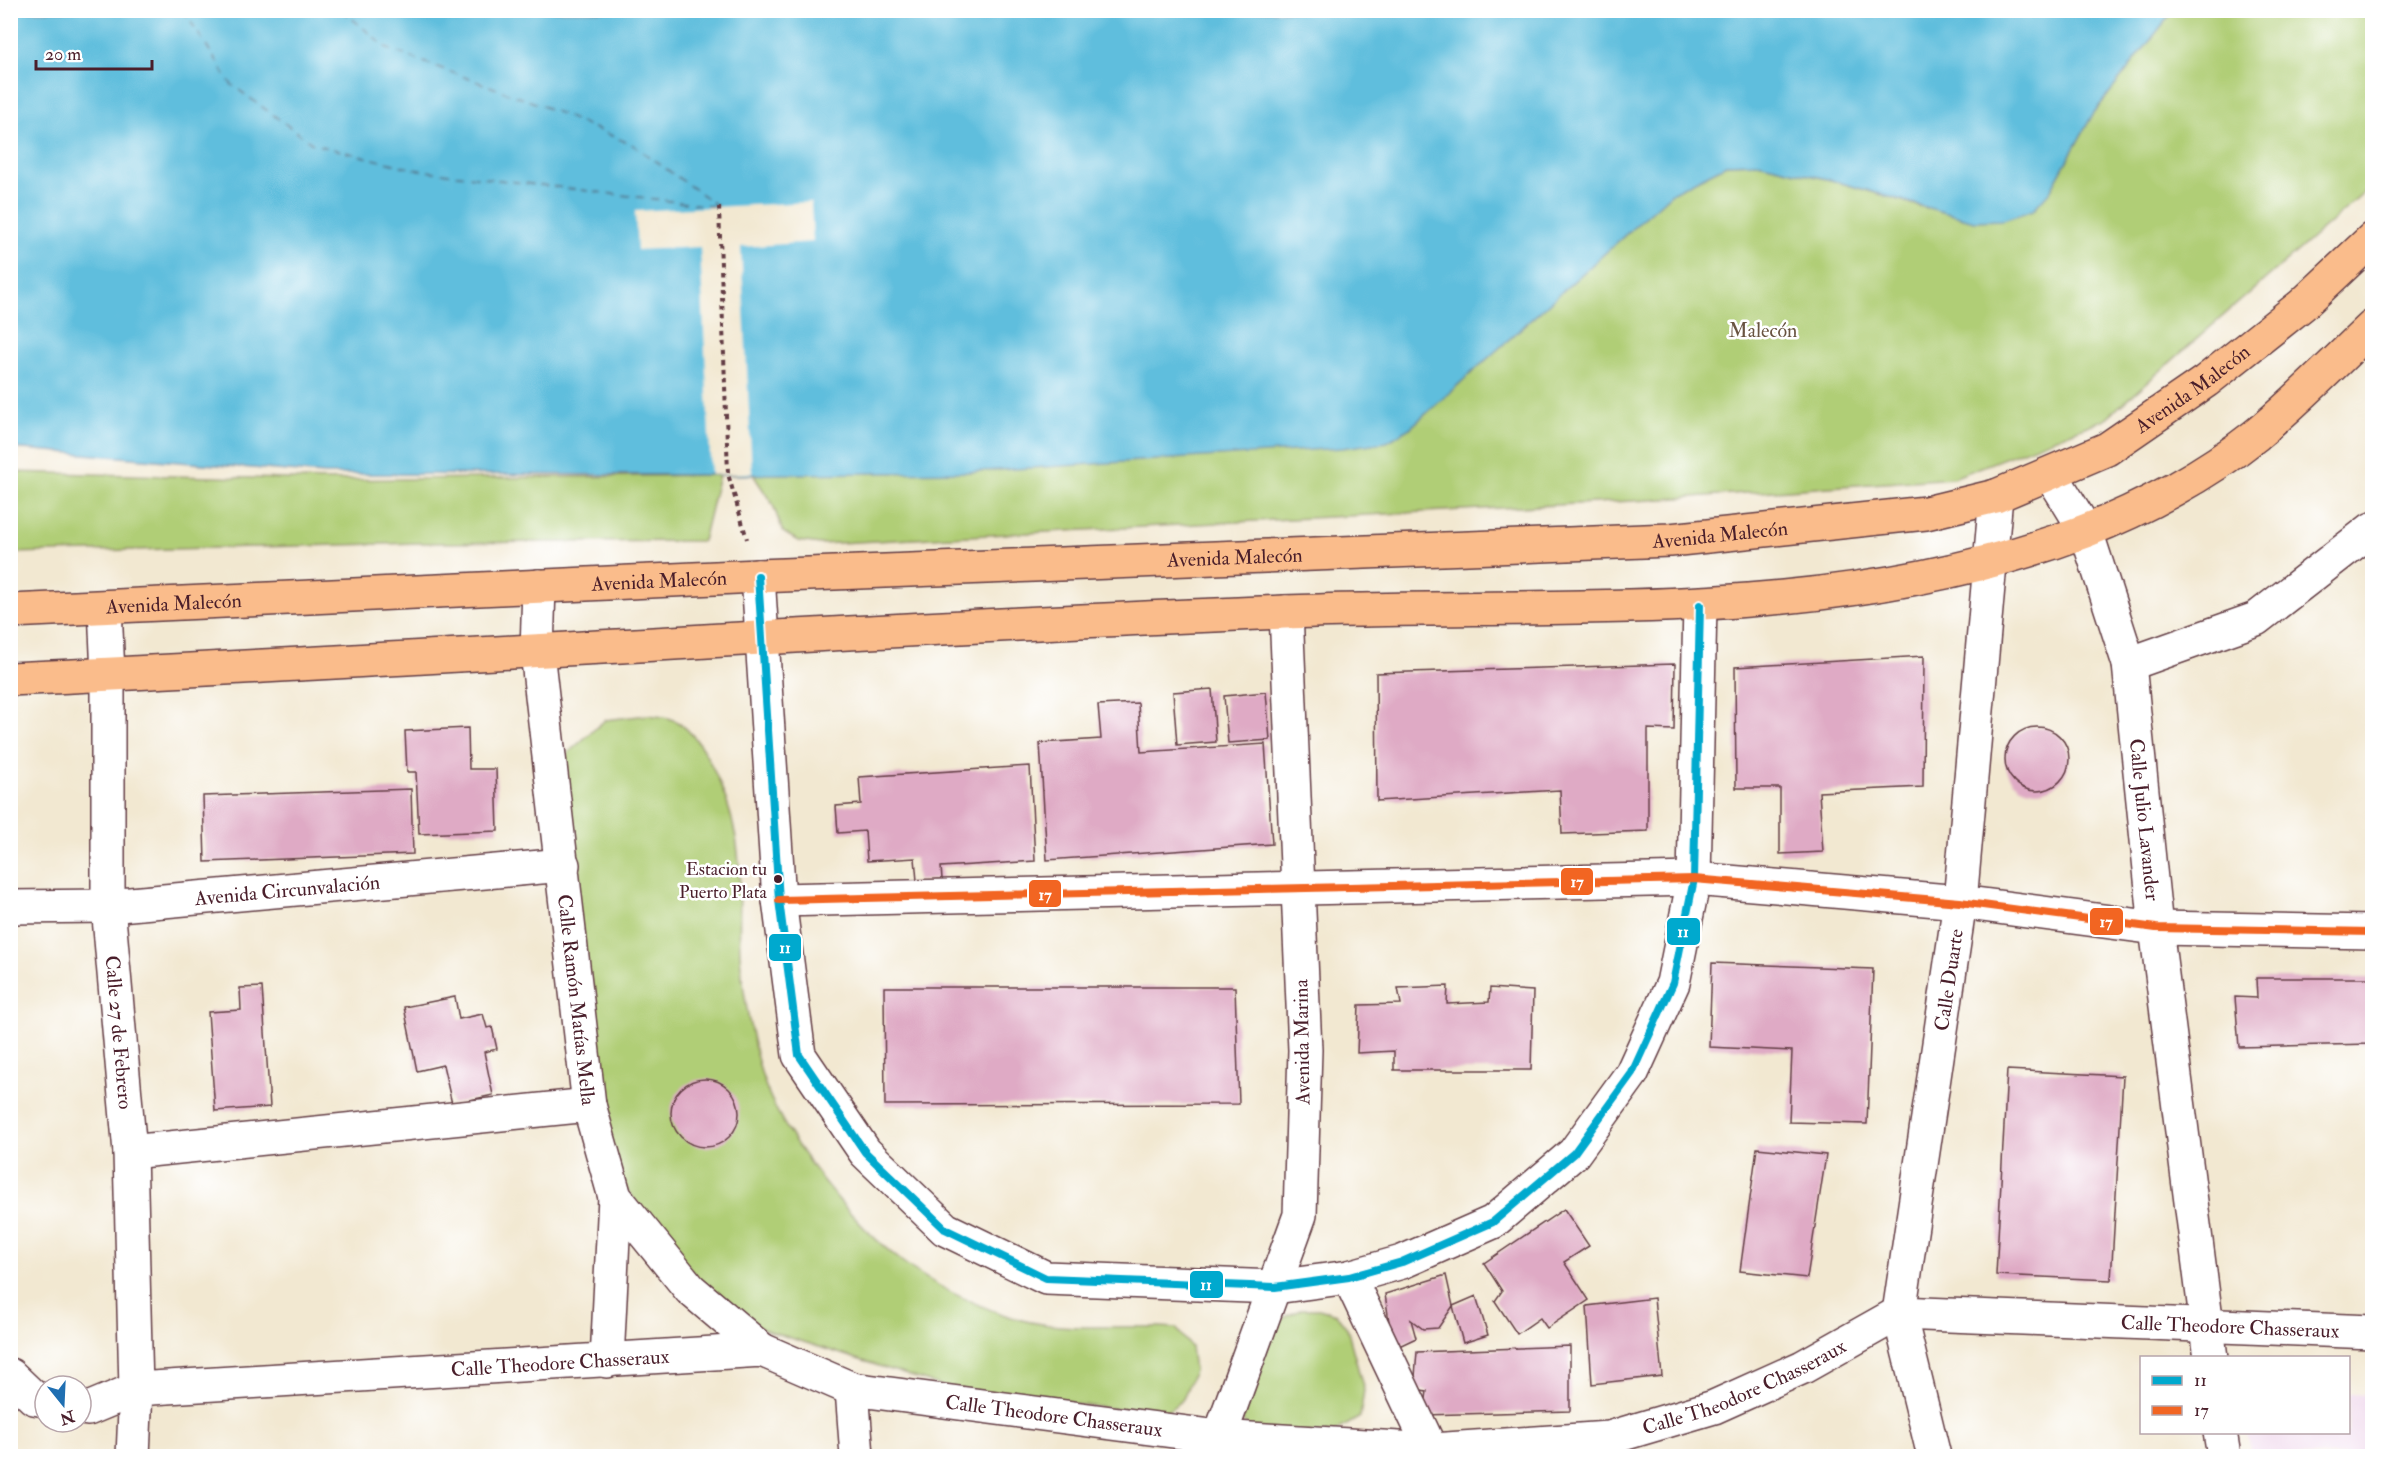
<svg xmlns="http://www.w3.org/2000/svg" width="2383" height="1467" font-family="'IM FELL Double Pica',serif">
  <rect width="100%" height="100%" fill="#fff"/>
  <filter id="ink" filterUnits="userSpaceOnUse"><feTurbulence type="fractalNoise" baseFrequency=".0167" numOctaves="2"/><feDisplacementMap in="SourceGraphic" scale="12" xChannelSelector="R" yChannelSelector="G"/><feConvolveMatrix kernelMatrix="1 2 1 2 8 2 1 2 1" color-interpolation-filters="sRGB"/></filter>
  <filter id="wash" filterUnits="userSpaceOnUse"><feTurbulence type="fractalNoise" baseFrequency=".008" numOctaves="4" result="noise"/><feDisplacementMap in="SourceGraphic" scale="24" xChannelSelector="R" yChannelSelector="G"/><feGaussianBlur stdDeviation="1.35" result="paint"/><feColorMatrix in="noise" values="0 0 0 0 0 0 0 0 0 0 0 0 0 0 0 0 0 1.4 0 .05"/><feComposite in="paint" operator="in"/></filter>
  <g filter="url(#wash)">
    <rect width="100%" height="100%" fill="#f2e8d1"/>
    <path fill="#edd1e9" d="M2349,1394L2372,1395V1456H2251L2248,1433L2348,1432Z"/>
    <path fill="#b0ce76" stroke="#7d7650" stroke-width="1.5" d="M2173,11H2372V186L2105,419L1953,478L1651,500L820,544L798,541L783,532L773,505L752,473L967,472L1410,428L1673,192L1728,164L1758,163L1831,180L1926,208L2050,191L2093,114Z
      M11,472L328,480L719,475L703,541L421,543L11,553Z
      M648,715C655,716 664,716 671,719C704,731 729,801 735,833C743,872 738,915 740,954C742,988 754,1056 766,1087C779,1120 800,1150 821,1178C875,1247 922,1286 1005,1315C1060,1335 1118,1323 1176,1328L1191,1347L1194,1371L1183,1399L1163,1415L948,1388L728,1318L604,1161L550,787L569,752L605,720Z
      M1302,1309H1319L1336,1314L1347,1328L1364,1390L1360,1417L1333,1433L1254,1432L1242,1421L1274,1328L1285,1317Z"/>
    <path fill="#5fbedd" stroke="#546e84" stroke-width="1.5" d="M10,11H2173L2093,114L2050,191L2033,210L2003,220L1974,221L1831,180L1758,163L1728,164L1673,192L1410,428L1387,442L1342,448L967,472L711,475L324,474L11,448Z"/>
    <path fill="#f2e8d1" d="M811,202L813,242L741,247L752,473L711,475L700,247L637,250L635,211Z"/>
    <g fill="none" stroke-linecap="round" stroke-linejoin="round">
      <path stroke="#515769" stroke-width="1.5" stroke-dasharray="8 6" stroke-linecap="butt" d="M183,10L232,85L313,144L418,170L719,207
        M342,10L388,49L538,104L633,145L719,207"/>
    </g>
    <g id="blocks">
      <path fill="#dfaac5" d="M1924,656L1923,787L1819,792L1823,852L1780,854V788H1736L1735,667Z
        M1675,664L1674,730L1648,729V831L1562,834L1560,790L1377,801L1376,673Z
        M1212,689L1216,742L1177,745L1173,692Z
        M1266,692L1270,740L1228,743L1224,696Z
        M1138,703L1141,752L1265,744L1272,844L1047,860L1040,743L1101,739L1098,705Z
        M2005 759a32 32 0 1 1 64 0a32 32 0 1 1-64 0Z
        M468,728L469,769H496L498,831L419,834L416,772H407L405,731Z
        M1030,766L1035,861L941,867L942,879L917,881L915,858L867,861L865,831L838,833L836,806L861,804L859,777Z
        M411,789L413,854L205,862L203,796Z
        M1712,963L1873,969L1867,1124L1789,1122L1792,1051L1709,1047Z
        M2256,978H2372V1044L2239,1047L2235,997L2257,998Z
        M1448,986L1447,1004L1489,1002L1490,988L1533,991L1531,1070H1394V1051L1357,1053L1359,1005L1401,1004L1398,988Z
        M262,987L270,1107L215,1111L208,1012L241,1010L240,988Z
        M884,987H1235L1239,1104L885,1105Z
        M455,997L459,1019L483,1014L487,1028L492,1027L497,1049L484,1052L493,1095L452,1104L443,1065L417,1071L404,1007Z
        M2007,1070L2123,1076L2111,1280L1996,1275Z
        M671 1113a34 34 0 1 1 68 0a34 34 0 1 1-68 0Z
        M1757,1148L1826,1155L1807,1278L1740,1271Z
        M1564,1209L1589,1246L1564,1262L1589,1300L1547,1328L1540,1318L1517,1334L1495,1301L1502,1291L1484,1263Z
        M1446,1275L1453,1306L1438,1328L1423,1329L1411,1320L1416,1338L1393,1349L1385,1294Z
        M1476,1296L1488,1335L1463,1343L1453,1306Z
        M1654,1298L1662,1376L1592,1384L1587,1306Z
        M1570,1346V1411L1424,1415L1427,1391L1414,1389L1417,1352Z"/>
    </g>
  </g>
  <g filter="url(#ink)">
    <use href="#blocks" fill-opacity="0" stroke="#633d44" stroke-width="1.5"/>
    <g fill="none" stroke-linecap="round" stroke-linejoin="round">
      <g stroke="#633d44" stroke-width="36">
        <g id="minor">
          <path id="s1" d="M2051,474L2086,531L2129,664L2156,928L2211,1358"/>
          <path d="M758,576L779,900L799,1055L865,1152L945,1229L1046,1278L1275,1287L1349,1277L1402,1262L1493,1222L1574,1153L1632,1073L1673,983L1694,879L1700,605"/>
          <path id="s2" d="M539,586L537,652L589,1105L615,1197L690,1289L762,1350"/>
          <path id="s3" d="M105,607L108,675V906L130,1152L136,1389L133,1456"/>
          <path d="M2129,664L2256,619L2372,529"/>
          <path d="M779,900L1694,879L1960,902L2156,928L2372,932"/>
          <path id="s4" d="M10,907L108,906L563,865"/>
          <path d="M130,1152L589,1105"/>
          <path d="M1349,1277L1434,1456"/>
          <path d="M607,1361L615,1197"/>
          <path d="M10,1375L34,1398L45,1400"/>
          <path d="M852,1389L857,1456"/>
          <path id="s5" d="M81,1408L88,1409L136,1389L762,1350L852,1389L1219,1437L1432,1450L1609,1438L1714,1407L1803,1367L1899,1313L2372,1332"/>
          <path d="M2220,1432L2224,1456"/>
          <path d="M1213,1455L1300,1215L1305,1050L1286,612"/>
          <path id="s6" d="M1934,1456L1899,1313L1960,902L1996,496"/>
        </g>
      </g>
      <g stroke="#633d44" stroke-width="36">
        <g id="major">
          <path id="s7" d="M10,611L758,576L1670,540L1926,513L1996,496L2107,449L2206,381L2302,305L2372,239"/>
          <path d="M10,679C435,659 859,629 1284,612C1552,601 1829,628 2085,531C2143,509 2207,474 2256,435C2296,402 2334,363 2372,327"/>
        </g>
      </g>
      <path stroke="#633d44" stroke-width="4" stroke-dasharray="4.5 4.5" stroke-linecap="butt" d="M719,207L728,474L747,539"/>
      <use href="#minor" stroke="#fff" stroke-width="33"/>
      <use href="#major" stroke="#fabc8b" stroke-width="33"/>
      <g stroke="#fff" stroke-width="12">
        <path id="bus-1" d="M758,576L779,900L799,1055L865,1152L945,1229L1046,1278L1275,1287L1349,1277L1402,1262L1493,1222L1574,1153L1632,1073L1673,983L1694,879L1700,605"/>
      </g>
      <g stroke="#fff" stroke-width="12">
        <path id="bus-2" d="M779,900L1694,879L1960,902L2156,928L2372,932"/>
      </g>
      <use href="#bus-1" stroke="#00a9ce" stroke-width="8"/>
      <use href="#bus-2" stroke="#f26522" stroke-width="8"/>
    </g>
  </g>
  <circle fill="#4a1f2b" stroke="#fff" stroke-width="2" cx="778" cy="879" r="5"/>
  <g text-anchor="middle" dominant-baseline="central" stroke-width="5" stroke-linejoin="round" paint-order="stroke">
    <g font-size="18" fill="#4a1f2b" stroke="#fff" text-anchor="end">
      <text x="767" y="869">Estacion tu<tspan x="767" dy="23">Puerto Plata</tspan></text>
    </g>
    <g font-size="20" fill="#695442" stroke="#fff">
      <text x="1763" y="330">Malecón</text>
    </g>
    <g font-size="20" fill="#4a1f2b" stroke="#fff">
      <text stroke="none"><textPath href="#s7" startOffset="2216">Avenida Malecón</textPath></text>
      <text stroke="none"><textPath href="#s7" startOffset="1712">Avenida Malecón</textPath></text>
      <text stroke="none"><textPath href="#s7" startOffset="1226">Avenida Malecón</textPath></text>
      <text stroke="none"><textPath href="#s7" startOffset="650">Avenida Malecón</textPath></text>
      <text stroke="none"><textPath href="#s7" startOffset="164">Avenida Malecón</textPath></text>
      <text stroke="none"><textPath href="#s1" startOffset="363">Calle Julio Lavander</textPath></text>
      <text stroke="none"><textPath href="#s4" startOffset="278">Avenida Circunvalación</textPath></text>
      <text stroke="none"><textPath href="#s6" startOffset="484">Calle Duarte</textPath></text>
      <text stroke="none"><textPath href="#s2" startOffset="416">Calle Ramón Matías Mella</textPath></text>
      <text stroke="none"><textPath href="#s3" startOffset="426">Calle 27 de Febrero</textPath></text>
      <text transform="translate(1302 1042) rotate(-91)">Avenida Marina</text>
      <text stroke="none"><textPath href="#s5" startOffset="2194">Calle Theodore Chasseraux</textPath></text>
      <text stroke="none"><textPath href="#s5" startOffset="484">Calle Theodore Chasseraux</textPath></text>
      <text stroke="none"><textPath href="#s5" startOffset="1690">Calle Theodore Chasseraux</textPath></text>
      <text stroke="none"><textPath href="#s5" startOffset="988">Calle Theodore Chasseraux</textPath></text>
    </g>
  </g>
  <g stroke="#fff" stroke-width="2">
    <rect x="1560" y="867" width="34" height="29" rx="6" fill="#f26522"/>
    <rect x="1028" y="879" width="34" height="29" rx="6" fill="#f26522"/>
    <rect x="2089" y="907" width="35" height="29" rx="6" fill="#f26522"/>
    <rect x="1666" y="917" width="35" height="29" rx="6" fill="#00a9ce"/>
    <rect x="768" y="933" width="34" height="29" rx="6" fill="#00a9ce"/>
    <rect x="1189" y="1270" width="35" height="29" rx="6" fill="#00a9ce"/>
  </g>
  <g font-size="16" text-anchor="middle" font-weight="bold" fill="#fff">
    <text x="1577" y="887">17</text>
    <text x="1045" y="900">17</text>
    <text x="2106" y="927">17</text>
    <text x="1683" y="937">11</text>
    <text x="785" y="953">11</text>
    <text x="1206" y="1290">11</text>
  </g>
  <rect width="2383" height="1467" fill="none" stroke="#fff" stroke-width="36"/>
  <rect x="2140" y="1356" width="210" height="78" fill="#ffffff" stroke="#b7a5aa" stroke-width="1.5"/>
  <rect x="2152" y="1376" width="30" height="9" fill="#00a9ce" stroke="#b7a5aa" stroke-width="1.5"/>
  <text x="2194" y="1386" font-size="18" fill="#4a1f2b">11</text>
  <rect x="2152" y="1406" width="30" height="9" fill="#f26522" stroke="#b7a5aa" stroke-width="1.5"/>
  <text x="2194" y="1416" font-size="18" fill="#4a1f2b">17</text>
  <g transform="translate(63 1404) rotate(162)"><circle r="28" fill="#ffffff" stroke="#b7a5aa" stroke-width="1.5"/>
  <path d="M0-4.5L10 22L0 15L-10 22Z" fill="#1f6fb2"/>
  <text y="-9" font-size="16" font-weight="bold" text-anchor="middle" fill="#4a1f2b">N</text>
  </g>
  <path d="M36 60v9h116v-9" fill="none" stroke="#4a1f2b" stroke-width="3"/>
  <text x="45" y="60" font-size="18" fill="#4a1f2b" stroke="#ffffff" stroke-width="4.5" paint-order="stroke">20 m</text>
</svg>
